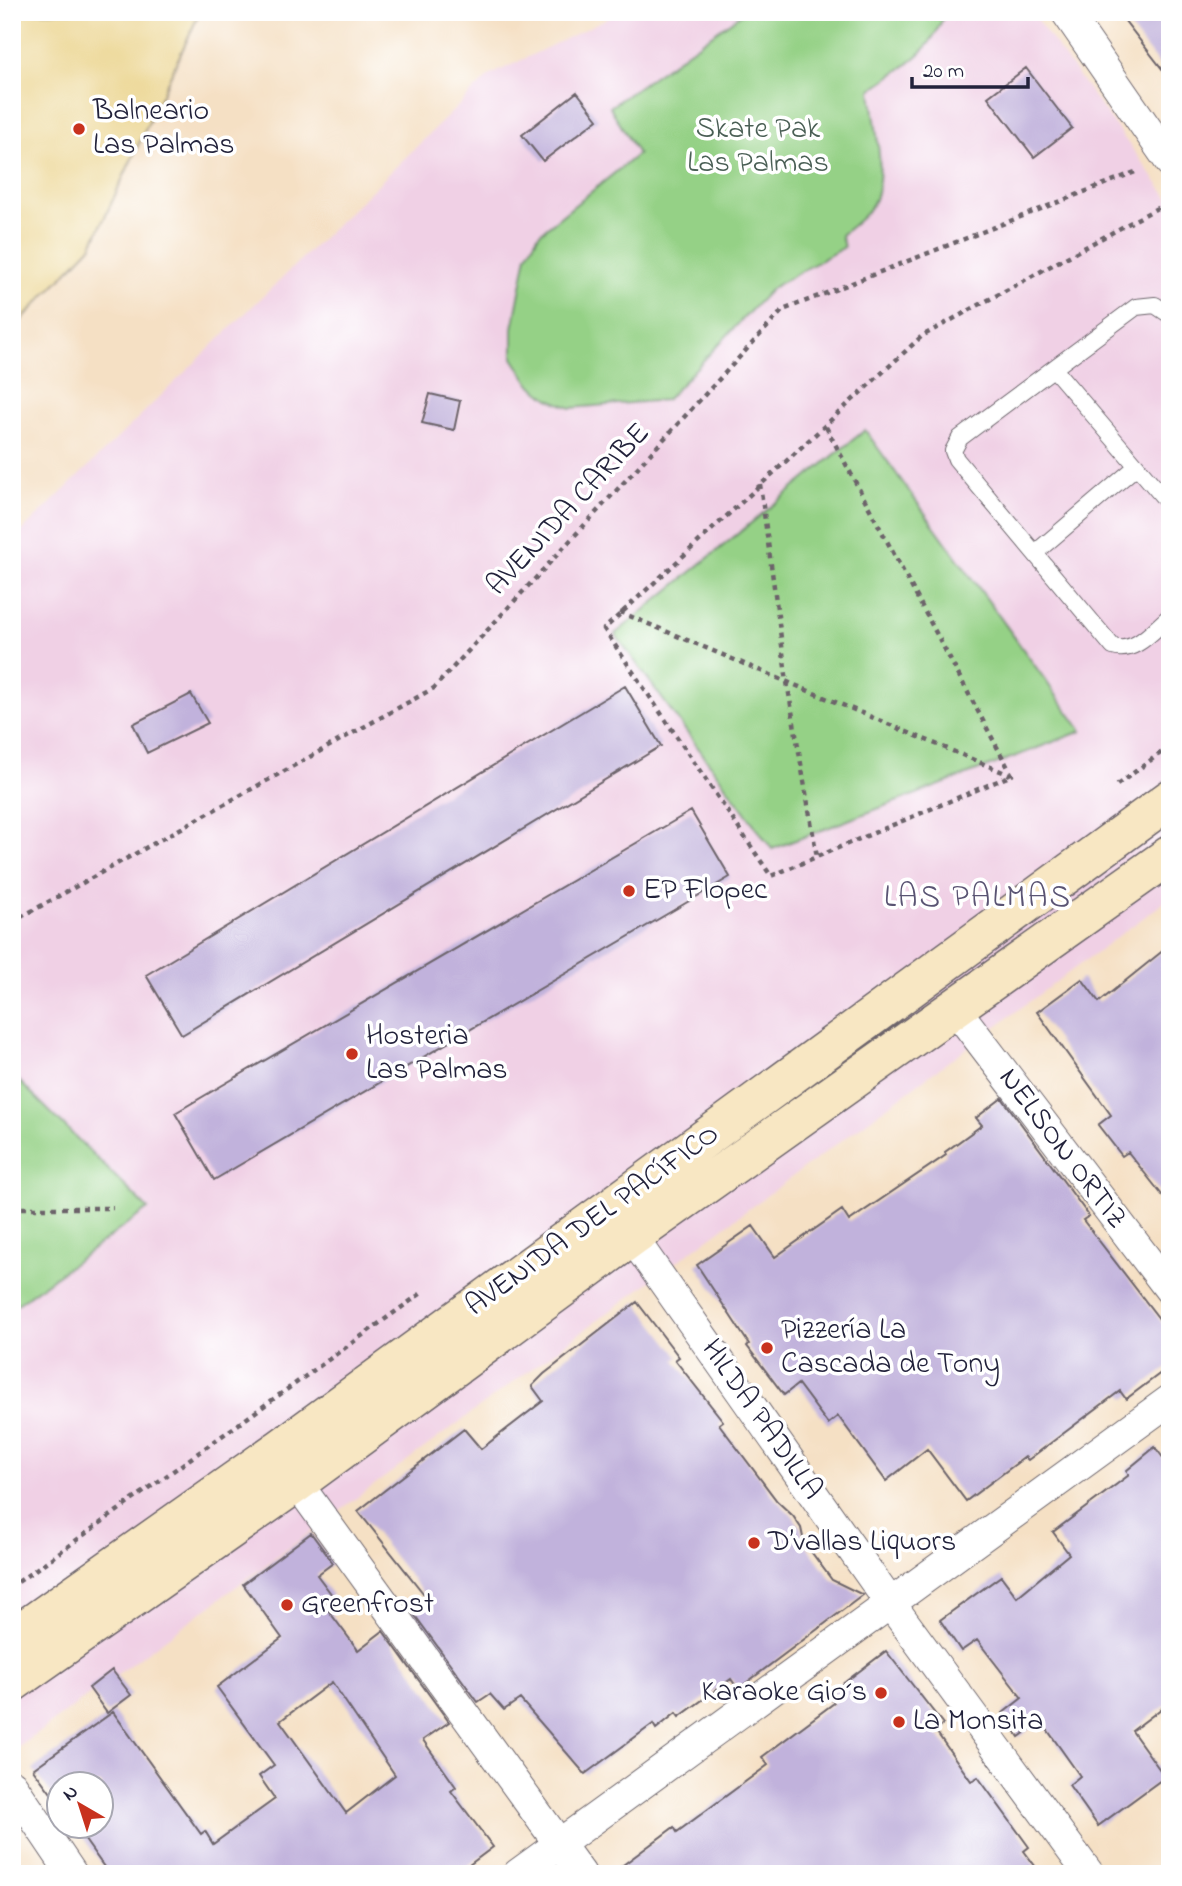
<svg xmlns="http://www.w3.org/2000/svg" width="1182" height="1886" font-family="'Indie Flower',sans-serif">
  <rect width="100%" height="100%" fill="#fff"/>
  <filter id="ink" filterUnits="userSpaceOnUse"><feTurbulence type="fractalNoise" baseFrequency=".0143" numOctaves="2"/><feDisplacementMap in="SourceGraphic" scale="14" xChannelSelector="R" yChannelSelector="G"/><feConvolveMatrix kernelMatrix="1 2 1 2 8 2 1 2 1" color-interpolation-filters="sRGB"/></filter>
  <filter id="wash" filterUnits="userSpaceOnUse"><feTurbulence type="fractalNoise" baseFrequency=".00686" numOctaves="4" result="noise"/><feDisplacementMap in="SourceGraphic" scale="28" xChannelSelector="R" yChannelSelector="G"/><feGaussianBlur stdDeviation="1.57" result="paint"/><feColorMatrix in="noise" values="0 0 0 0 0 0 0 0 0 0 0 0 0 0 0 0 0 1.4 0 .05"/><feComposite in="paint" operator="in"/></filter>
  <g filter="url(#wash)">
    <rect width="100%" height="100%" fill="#f5e0c4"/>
    <path fill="#f0d0e5" d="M620,12H1031L1170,200V898L12,1752V541L489,76Z"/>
    <path fill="#95d186" stroke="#5c7a60" stroke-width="2" d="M744,12H945C930,56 906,64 871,90C874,120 886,172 875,199C869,214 853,225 841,235L844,247L772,288L666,400L571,408L549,399L530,384L513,358V328L527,255L539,234L638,154L610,107Z
      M865,430L1082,731L772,849L615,634Z
      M12,1074L148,1209L12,1308Z"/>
    <path fill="#eeda9e" stroke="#887e6c" stroke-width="2" d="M12,12H200L91,247L12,330Z"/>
    <g id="blocks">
      <path fill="#c1b2dc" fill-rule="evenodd" d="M1118,12H1170V79Z
        M1026,68L1072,128L1034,157L988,97Z
        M577,92L598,119L543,161L522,135Z
        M430,394L460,401L454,430L422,423Z
        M625,686L661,746L182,1035L146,975Z
        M191,694L208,723L147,753L133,724Z
        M691,811L730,877L214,1180L175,1113Z
        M1170,945V1205L1128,1152L1122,1156L1098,1125L1111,1115L1037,1012L1082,979L1099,1002Z
        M1002,1098L1089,1216L1083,1220L1170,1333V1366L1126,1399L1120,1391L1028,1460L1025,1457L966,1501L927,1449L886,1481L838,1416L828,1424L798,1384L784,1395L747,1346L749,1344L697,1265L753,1226L775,1257L842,1210L849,1221L946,1155L945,1152L982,1125L976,1118Z
        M637,1302L679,1357L675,1360L723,1421L719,1424L777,1501L793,1516L801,1528L804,1542L832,1580L863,1595L738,1689L731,1679L679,1717L676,1713L656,1729L653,1724L585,1774L520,1699L504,1710L490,1694L478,1702L411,1610L427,1598L358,1511L464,1429L481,1449L543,1401L532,1386L544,1374Z
        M1155,1447L1170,1467V1702L1132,1731L1165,1777L1098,1826L1069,1785L1080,1776L1041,1721L1019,1737L1003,1713L1022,1698L977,1640L961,1651L940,1620L1001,1576L1017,1597L1069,1554L1053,1532L1129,1475L1126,1471Z
        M311,1533L333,1563L317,1575L332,1595L322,1602L358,1650L383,1631L449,1722L423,1740L456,1787L451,1791L493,1847L457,1874H109L75,1826H102V1784H60V1805L33,1769L113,1712L201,1834L205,1831L213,1844L275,1799L259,1776L274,1765L217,1687L282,1638L243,1584ZM332,1682L395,1775L346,1813L280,1721Z
        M886,1651L943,1724L935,1730L971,1781L978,1777L1029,1847L1024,1851L1041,1874H611L674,1827L677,1832L768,1765L762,1757L834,1703L828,1695Z
        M112,1670L131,1695L107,1713L89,1688Z"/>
    </g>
  </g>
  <g filter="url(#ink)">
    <use href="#blocks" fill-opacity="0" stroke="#6c646b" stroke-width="2"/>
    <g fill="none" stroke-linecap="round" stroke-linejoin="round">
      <g stroke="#6c646b" stroke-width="18">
        <path id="lane" d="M1170,315L1155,305L1136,307L960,438L953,451L956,459L1113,647C1136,654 1154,629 1170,616
          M1054,369L1170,505
          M1035,553L1137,466"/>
      </g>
      <g stroke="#6c646b" stroke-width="32">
        <path id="street" d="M1066,12L1170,162
          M954,1007L1170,1290
          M632,1237L890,1603L1089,1874
          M297,1483L581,1874
          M12,1785L72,1874
          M518,1874L1170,1400"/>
      </g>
      <g stroke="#6c646b" stroke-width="41">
        <path id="secondary" d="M12,1638L281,1448L1170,799
          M12,1683L297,1483L632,1237L1170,855"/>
      </g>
      <path stroke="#6c646b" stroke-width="4.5" stroke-dasharray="5 5" stroke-linecap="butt" d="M826,427L1012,775L771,876L604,629L922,336L1170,201
        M760,484L787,682L817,857
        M620,612L1010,775
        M1117,785L1170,746
        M12,922L434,688L783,310L1135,172
        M12,1208H113
        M12,1222L16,1208
        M18,1582L423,1292"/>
      <use href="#lane" stroke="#fff" stroke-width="16"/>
      <use href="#street" stroke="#fff" stroke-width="30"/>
      <use href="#secondary" stroke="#f8e7c3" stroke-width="38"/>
    </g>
  </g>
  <g fill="#c8321e" stroke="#fff" stroke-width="2.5">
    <circle cx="79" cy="129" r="7"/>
    <circle cx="629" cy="891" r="7"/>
    <circle cx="352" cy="1054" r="7"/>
    <circle cx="767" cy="1348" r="7"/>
    <circle cx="754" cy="1543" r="7"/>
    <circle cx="287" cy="1605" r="7"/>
    <circle cx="881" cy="1693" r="7"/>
    <circle cx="899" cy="1722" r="7"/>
  </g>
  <g text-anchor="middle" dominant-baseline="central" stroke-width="7" stroke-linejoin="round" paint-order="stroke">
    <g font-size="30" fill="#22223b" stroke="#fff" text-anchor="start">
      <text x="93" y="112">Balneario<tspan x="93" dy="34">Las Palmas</tspan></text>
      <text x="643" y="891">EP Flopec</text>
      <text x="366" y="1037">Hosteria<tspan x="366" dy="34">Las Palmas</tspan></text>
      <text x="781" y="1331">Pizzería La<tspan x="781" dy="34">Cascada de Tony</tspan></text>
      <text x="768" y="1543">D’vallas Liquors</text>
      <text x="301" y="1605">Greenfrost</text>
      <text x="867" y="1693" text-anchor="end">Karaoke Gio´s</text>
      <text x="913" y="1722">La Monsita</text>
    </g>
    <g font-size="30" fill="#4a5f55" stroke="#fff">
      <text x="758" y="130">Skate Pak<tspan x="758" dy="34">Las Palmas</tspan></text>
    </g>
    <g font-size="30" fill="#22223b" stroke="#fff">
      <text transform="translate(569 510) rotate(-47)">AVENIDA CARIBE</text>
      <text transform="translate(1062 1149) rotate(53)">NELSON ORTIZ</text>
      <text transform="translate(593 1221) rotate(-36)">AVENIDA DEL PACÍFICO</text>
      <text transform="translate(761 1420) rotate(55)">HILDA PADILLA</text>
    </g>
    <g font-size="32" letter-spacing="2" fill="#5a5473" stroke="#fff">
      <text x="978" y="898">LAS PALMAS</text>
    </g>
  </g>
  <rect width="1182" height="1886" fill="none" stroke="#fff" stroke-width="42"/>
  <g transform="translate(80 1805) rotate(321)"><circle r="33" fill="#ffffff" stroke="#a7a7b1" stroke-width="2"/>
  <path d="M0-5L12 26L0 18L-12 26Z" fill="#c8321e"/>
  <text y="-10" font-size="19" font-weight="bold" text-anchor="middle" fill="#22223b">N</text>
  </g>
  <path d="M912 77v10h116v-10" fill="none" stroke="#22223b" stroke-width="3.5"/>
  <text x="923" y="77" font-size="21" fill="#22223b" stroke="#ffffff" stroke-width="5" paint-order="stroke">20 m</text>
</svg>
